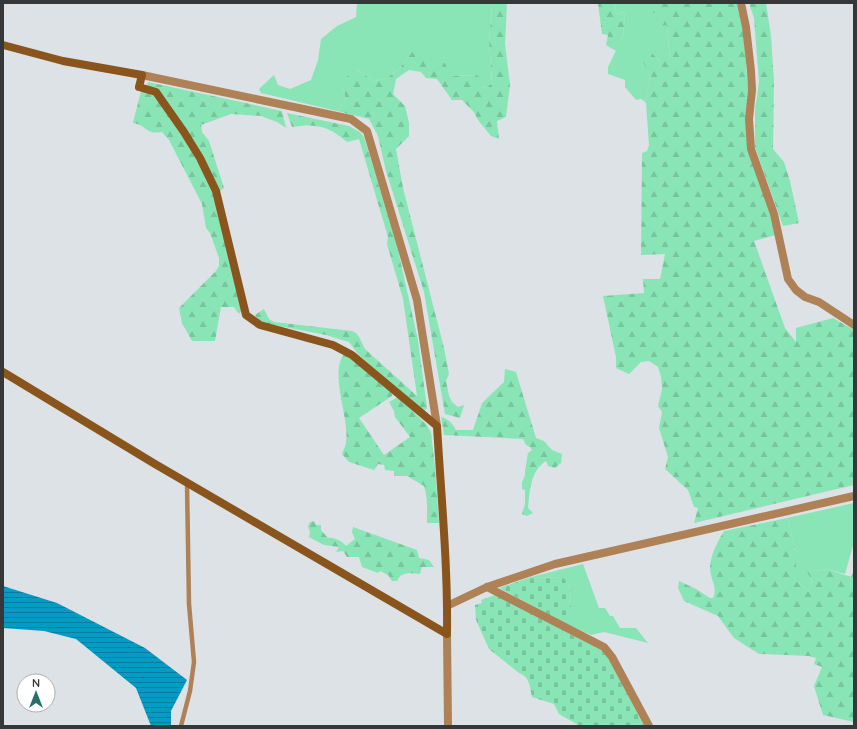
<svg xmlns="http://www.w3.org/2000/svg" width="857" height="729" font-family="Quicksand,sans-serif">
  <defs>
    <pattern id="forest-firs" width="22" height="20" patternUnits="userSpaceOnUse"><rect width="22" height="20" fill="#89e5b6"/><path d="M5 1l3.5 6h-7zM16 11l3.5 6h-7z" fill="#77c59d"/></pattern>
    <pattern id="cemetery-stones" width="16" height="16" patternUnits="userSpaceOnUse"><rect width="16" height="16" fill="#89e5b6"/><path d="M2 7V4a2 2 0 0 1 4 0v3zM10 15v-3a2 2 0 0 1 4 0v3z" fill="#77c59d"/></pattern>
    <pattern id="water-rules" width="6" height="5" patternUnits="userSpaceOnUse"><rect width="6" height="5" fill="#029bc3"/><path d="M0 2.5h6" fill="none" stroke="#057f9f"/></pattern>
  </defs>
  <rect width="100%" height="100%" fill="#dce2e6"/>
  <path fill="#89e5b6" d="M357,3H492L489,42L492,83L486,88L482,87V78L476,75L450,76L412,52L400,68L387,78L374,81L357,70L343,88L346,100L337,111L261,93L259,89L274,75L278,85L290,89L311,80L318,60L321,39L337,26L356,17Z
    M616,3H648V14L657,12L667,24L670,61L661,63L653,54L652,72L645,102L641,99L636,100L625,87V80L608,74V67L623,36L625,12L615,14Z
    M854,503V542L845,574L827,569L808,572L812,580L809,592L796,581V551L787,518Z
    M583,564L599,608H605L610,616H613L620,628H636L648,643L604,632L591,635L562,622L569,603L571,591L564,578L531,577Z"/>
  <path fill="url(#forest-firs)" d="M492,3H507L505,44L510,85L506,117L497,121L499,139L491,136L478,120L474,112L462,100H452L437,79L426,78L421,72L409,70L396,79L393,94L405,106L409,123V136L396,149L403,188L444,348L449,374L446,381L449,396L452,402L458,407L464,405L460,418L445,414L424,292L386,171L378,136L369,119L337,111L346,100L343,88L345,78L357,70L374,81L387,78L400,68L412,52L445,63L450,76L476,75L482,78V87L486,88L492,83L489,42Z
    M598,3H616L615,14L625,12L623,36L616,51L606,45L608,35L602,34Z
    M648,3H738L743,27L748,88L746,114L776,235L754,241L785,328L796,342V328L833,318L854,330V417L853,420L854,421V485L694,523L698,508L694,507L688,490L665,469L668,457L659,428L662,412L658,406L662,389L661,377L658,367L649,361L641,362L629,374L616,368V357L603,296L644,293L643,279H660L665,254L641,255L642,153L647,151L649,145L646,103L645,102L652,72L647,69L643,62L645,54L649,52L653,54L661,63L670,60L667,25L660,26L657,12L648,15Z
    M749,3H766L771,36L774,82L773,149L784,162L790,181L799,223L783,226L755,147V110L759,82L754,18Z
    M148,82L282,111L286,128L277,122L261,116L231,114L201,125L202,132L209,141L224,188L220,191L158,89L147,86Z
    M141,91L154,94L182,134L213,190L242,310L239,314L234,307H221L215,341H192L182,323L179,308L216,271L219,266V258L210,233L206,228L202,204L169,140L162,132C145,135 147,125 133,123Z
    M287,113L349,126L360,132L364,137L396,241L418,340L427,408L423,412L358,354L349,342L326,335L269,324L259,321L255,315L264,309L269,319L274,322L352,331L356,333L359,337L365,349L417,396L403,299L387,244L388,237L359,139L347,142C329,126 315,123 292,127Z
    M344,354L347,355L393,393L392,396L359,418L384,455L410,437L395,417L394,411L389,402L398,397L426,424L431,432L435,467L439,523H427C427,510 428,499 424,486L407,476H394V471L385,470L384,465L378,464L374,470L349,462L342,454C343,450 346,446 346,442C350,419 329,374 344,354Z
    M505,369L516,372L536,438L544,441L552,450L562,454L561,463L555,468L548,466L546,461C530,471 530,491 528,508L533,513L527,516L522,514L525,504V490L522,489V482L525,476V471L528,453L532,450L530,447L526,445L523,439L444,435L441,417C449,419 452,423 456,430H473L482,403L504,382Z
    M787,518L796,551V581L809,592L812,580L807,572L827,569L851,577L854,570V722L823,715L814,686L822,667L814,664L816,658L809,656L759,654L734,638L718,616L684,601L678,588L679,581L696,589L710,598H713C717,589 713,584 711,575C707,561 717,542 724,531Z
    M314,521L316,525H321V530L328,538C334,537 342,541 346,546L355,539L352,532L353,527L417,550L419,558L429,560L434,567H422L420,574C411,573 401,571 397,581H392L388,575L380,571L378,573L362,567L359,557H347L343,551L336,552L339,547L324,545L309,537L310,532L308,527L310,522Z"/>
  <path fill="url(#cemetery-stones)" d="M531,577L564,578L571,591L569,603L574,611L562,622L499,588Z
    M495,595L601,649L610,659L644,726H580L559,714L554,704L532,697C530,687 530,677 519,673L489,649L476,620L475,605L482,603L481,600Z"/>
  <path fill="url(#water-rules)" d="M3,586L57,603L145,648L187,680L171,711V726H151L136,688L76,639L44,631L3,628Z"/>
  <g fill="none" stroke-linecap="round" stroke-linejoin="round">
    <path stroke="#ae8156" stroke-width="4.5" d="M181,726L190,691L194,662L189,604L187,483"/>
    <path stroke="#ae8156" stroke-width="8" d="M741,3L746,27L751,71L752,90L749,119L751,149L774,214L788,279L796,290L805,297L819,302L854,325
      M142,75L351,119L367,131L417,300L437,426
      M487,587L604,647L612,657L649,726
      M447,606L487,587L555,564L854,496
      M447,634L448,726"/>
    <path stroke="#89551c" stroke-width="8" d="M3,45L63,61L142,75L139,87L156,92L184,132L200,158L216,191L246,315L260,325L333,345L352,355L437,426C441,495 448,565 447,634L155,464L3,372"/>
  </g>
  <rect width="857" height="729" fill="none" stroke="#353739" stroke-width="8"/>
  <g transform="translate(36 693)"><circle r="19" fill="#ffffff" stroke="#aeafb0"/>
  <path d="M0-3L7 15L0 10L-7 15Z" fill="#297068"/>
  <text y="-6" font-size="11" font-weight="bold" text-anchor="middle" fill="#353739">N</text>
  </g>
</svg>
